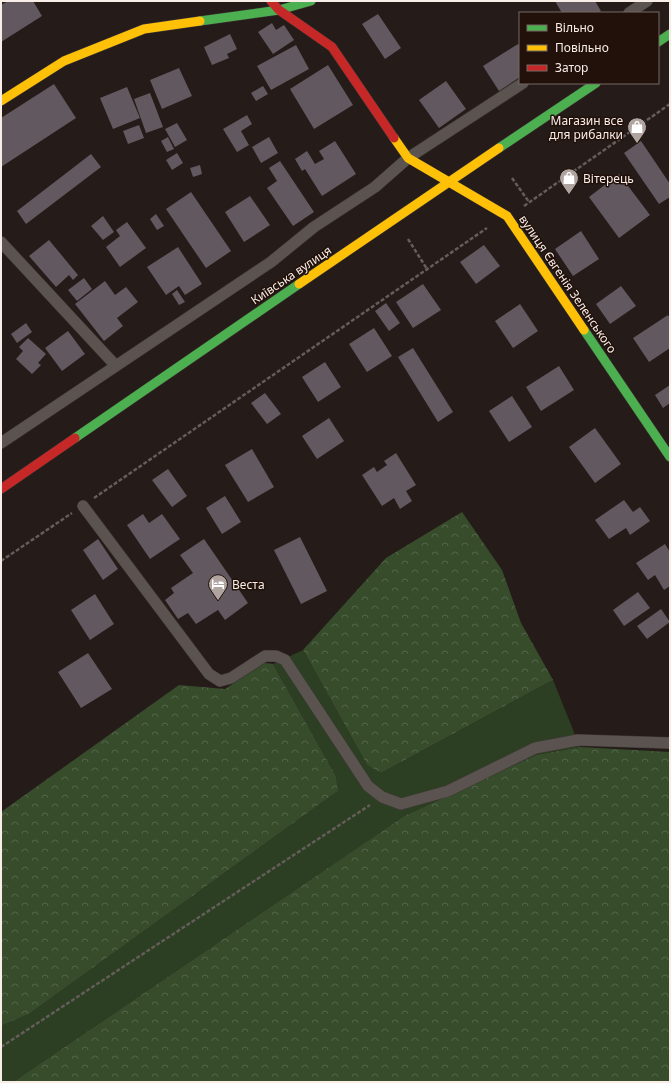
<svg xmlns="http://www.w3.org/2000/svg" width="671" height="1083" font-family="'Noto Sans',sans-serif">
  <defs>
    <pattern id="forest-crowns" width="20" height="18" patternUnits="userSpaceOnUse"><rect width="20" height="18" fill="#364c2b"/><path d="M2 6a3 3 0 1 1 6 0M12 15a3 3 0 1 1 6 0" fill="none" stroke="#54664a"/></pattern>
  </defs>
  <rect width="100%" height="100%" fill="#251c19"/>
  <path fill="#2c3f22" d="M303,650L367,765L381,773L553,680L580,747L536,755L404,816L13,1082H1V1026L29,1014L338,791L336,776L273,664Z"/>
  <path fill="url(#forest-crowns)" d="M462,512L502,570L521,623L553,680L381,773L367,765L303,650L386,558Z
    M265,663L273,664L336,776L338,791L29,1014L1,1026V812L179,685L225,689Z
    M580,747L670,752V1082H13L404,816L536,755Z"/>
  <path fill="#62585f" d="M8,1H33L42,16L1,42V5Z
    M555,1H595L601,11L597,13H562Z
    M378,14L401,48L385,59L362,24Z
    M272,23L276,30L284,25L294,40L273,54L258,32Z
    M230,34L237,49L227,54L229,58L212,65L204,47Z
    M518,44L520,47V77L499,91L483,66Z
    M296,45L309,69L271,90L257,66Z
    M328,65L353,105L314,129L290,89Z
    M179,68L192,96L162,109L150,80Z
    M446,81L466,109L439,128L419,100Z
    M54,84L76,118L1,167V118Z
    M263,86L268,94L256,101L251,93Z
    M127,87L140,118L113,129L100,98Z
    M150,93L163,127L146,133L134,99Z
    M247,115L252,124L241,131L249,145L237,152L223,129Z
    M177,123L187,140L175,147L165,129Z
    M139,125L144,138L128,144L123,131Z
    M168,137L174,149L167,152L161,141Z
    M269,137L278,153L261,163L252,147Z
    M335,141L356,174L322,196L305,169L302,171L295,159L307,151L315,164L324,159L319,151Z
    M641,141L670,184V197L659,204L624,153Z
    M177,153L183,163L172,170L166,160Z
    M91,154L101,167L26,224L17,211Z
    M280,161L314,212L293,226L267,188L277,181L269,168Z
    M200,165L202,174L193,177L190,168Z
    M619,174L650,215L619,238L589,197Z
    M191,192L231,251L206,268L166,209Z
    M250,196L270,225L244,242L225,212Z
    M156,214L164,226L157,230L150,219Z
    M103,216L114,232L103,240L91,226Z
    M127,222L146,248L120,267L106,247L120,236L116,230Z
    M581,231L599,259L573,276L555,249Z
    M49,240L78,275L73,280L69,275L56,287L29,256Z
    M484,245L500,266L476,284L460,262Z
    M178,247L202,284L185,295L179,286L166,295L147,267Z
    M84,278L92,289L77,301L68,290Z
    M105,281L115,295L126,287L138,302L117,318L123,326L104,341L75,304Z
    M423,284L441,310L413,328L396,302Z
    M621,286L636,306L610,324L596,304Z
    M177,290L185,302L179,305L172,294Z
    M386,303L400,323L389,331L375,311Z
    M520,304L538,331L513,348L495,321Z
    M668,315L670,319V348L649,362L633,338Z
    M26,323L32,332L17,343L11,334Z
    M374,328L392,356L367,372L349,344Z
    M68,331L85,354L62,371L45,348Z
    M28,338L46,354L38,363L41,365L32,374L16,359L23,351L19,347Z
    M413,348L453,412L438,422L398,357Z
    M325,362L341,387L318,402L302,377Z
    M559,366L574,390L541,411L526,387Z
    M670,385V403L663,408L655,395Z
    M265,393L281,414L267,424L251,403Z
    M512,396L532,427L509,442L489,411Z
    M329,418L344,441L317,459L302,436Z
    M595,428L621,464L595,483L569,447Z
    M252,449L274,487L248,502L225,465Z
    M396,453L416,485L406,491L412,501L400,509L394,498L382,506L362,475L374,467L377,472L387,465L384,461Z
    M168,469L187,496L172,507L152,480Z
    M225,496L241,522L222,534L206,508Z
    M624,500L633,512L640,507L650,521L630,535L626,528L609,539L595,520Z
    M143,514L149,523L162,514L180,539L150,559L127,525Z
    M300,537L327,591L301,604L274,550Z
    M98,539L118,569L103,580L83,550Z
    M204,539L248,603L225,620L218,610L196,624L188,613L178,619L165,600L174,593L171,588L193,573L180,555Z
    M665,544L670,552V586L664,590L655,575L648,580L636,563Z
    M638,592L650,608L624,626L613,610Z
    M95,594L114,624L90,640L71,610Z
    M661,609L670,622L647,639L637,626Z
    M88,653L112,689L81,708L58,672Z"/>
  <g fill="none" stroke-linecap="round" stroke-linejoin="round">
    <g stroke="#403936" stroke-width="12">
      <path id="lane" d="M629,13L647,1
        M1,242L116,366
        M1,443L271,262L314,227L375,187L408,158L523,83
        M83,506L209,674L220,681L231,678L265,656H276L285,660L368,786L382,797L401,804L448,791L535,748L578,740L670,743"/>
    </g>
    <g stroke="#403936" stroke-width="10">
      <path id="fast" d="M200,21L279,10L311,1
        M658,42L670,34
        M499,148L596,83
        M584,330L670,457
        M75,438L299,284"/>
    </g>
    <g stroke="#403936" stroke-width="10">
      <path id="slow" d="M1,101L64,61L144,29L200,21
        M394,138L408,158L507,216L584,330
        M299,284L499,148"/>
    </g>
    <g stroke="#403936" stroke-width="10">
      <path id="jam" d="M271,1L279,10L332,47L394,138
        M1,489L75,438"/>
    </g>
    <path stroke="#645d5a" stroke-width="2.5" stroke-dasharray="4 2" stroke-linecap="butt" d="M512,178L529,202
      M524,206L670,104
      M408,239L427,269
      M94,498L487,228
      M1,561L72,513
      M1,1047L370,805"/>
    <use href="#lane" stroke="#5a5350" stroke-width="11"/>
    <use href="#fast" stroke="#4caf50" stroke-width="9"/>
    <use href="#slow" stroke="#ffc107" stroke-width="9"/>
    <use href="#jam" stroke="#c62828" stroke-width="9"/>
  </g>
  <defs>
    <g id="shop-pin" transform="scale(1)"><path d="M0 17L-7.5 6A9.5 9.5 0 1 1 7.5 6Z" fill="#afa4a0" stroke="#21110a"/><path d="M-5-2.5h2.3a2.7 3.5 0 0 1 5.4 0H5L5.5 6h-11ZM-1.5-2.5h3a1.5 2.3 0 0 0-3 0Z" fill="#fff"/></g>
    <g id="hotel-pin" transform="scale(1)"><path d="M0 17L-7.5 6A9.5 9.5 0 1 1 7.5 6Z" fill="#afa4a0" stroke="#21110a"/><path d="M-6-4.5h1.5V1H6V5H4.5V3h-9V5H-6ZM-4 0a1.8 1.8 0 1 1 3.6 0ZM.5 0V-2.5h3Q6-2.5 6 0Z" fill="#fff"/></g>
  </defs>
  <g fill-rule="evenodd">
    <use href="#shop-pin" x="637" y="127"/>
    <use href="#shop-pin" x="569" y="178"/>
    <use href="#hotel-pin" x="218" y="584"/>
  </g>
  <g text-anchor="middle" dominant-baseline="central" stroke-width="3" stroke-linejoin="round" paint-order="stroke">
    <g font-size="12" fill="#f9ede8" stroke="#21110a" text-anchor="start">
      <text x="623" y="120" text-anchor="end">Магазин все<tspan x="623" dy="14">для рибалки</tspan></text>
      <text x="583" y="178">Вітерець</text>
      <text x="232" y="584">Веста</text>
    </g>
    <g font-size="12" fill="#f9ede8" stroke="#21110a">
      <text transform="translate(291 275) rotate(-34)">Київська вулиця</text>
      <text transform="translate(568 284) rotate(56)">вулиця Євгенія Зеленського</text>
    </g>
  </g>
  <rect width="671" height="1083" fill="none" stroke="#f9ede8" stroke-width="4"/>
  <rect x="519" y="12" width="140" height="72" fill="#21110a" stroke="#776963"/>
  <rect x="527" y="25" width="20" height="6" fill="#4caf50" stroke="#776963"/>
  <text x="555" y="32" font-size="12" fill="#f9ede8">Вільно</text>
  <rect x="527" y="45" width="20" height="6" fill="#ffc107" stroke="#776963"/>
  <text x="555" y="52" font-size="12" fill="#f9ede8">Повільно</text>
  <rect x="527" y="65" width="20" height="6" fill="#c62828" stroke="#776963"/>
  <text x="555" y="72" font-size="12" fill="#f9ede8">Затор</text>
</svg>
